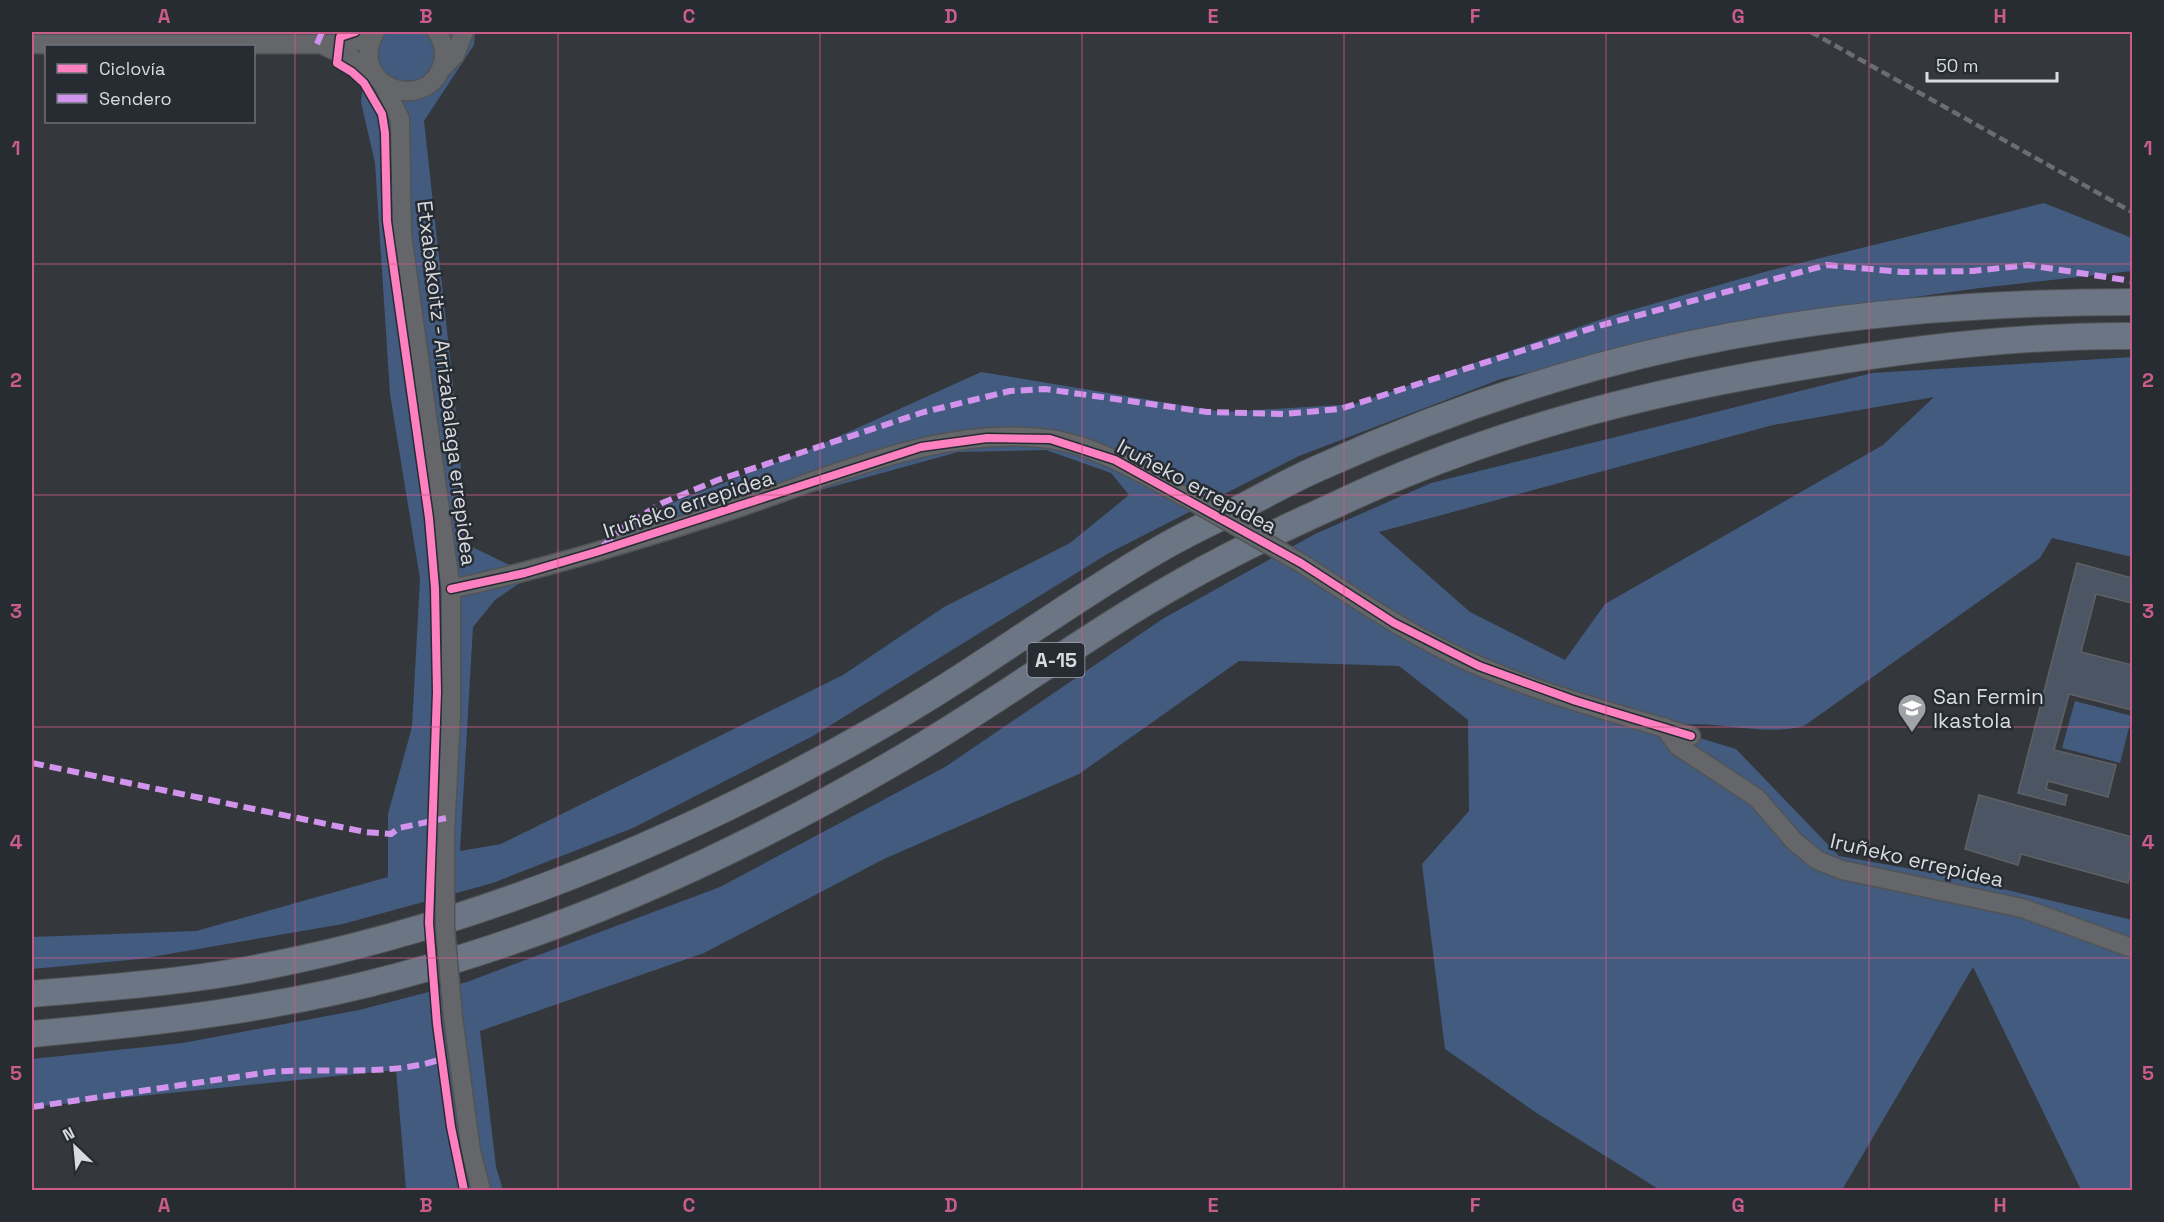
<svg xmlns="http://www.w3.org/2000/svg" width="2164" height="1222" font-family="'Space Grotesk',sans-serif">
  <rect width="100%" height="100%" fill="#34373b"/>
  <path fill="#425b7f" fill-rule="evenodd" d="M368,32H475L474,45L424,121L455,403L468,545L516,568L556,558L495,600L473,627L460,851L501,844L843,675L944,607L1070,543L1129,495L1111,473L1046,450L958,452L596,552L648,512L811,449L981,372L1223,412L1355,404L1614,315L1768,271L2044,203L2132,238V271L1980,288L1763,318L1501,379L1299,456L1109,553L813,736L633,828L493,883L343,924L140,959L32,969V937L196,931L388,877V814L412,727L420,579L390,394L375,163L361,102Z
    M2132,357V557L2052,538L2040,558L1804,726C1758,738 1707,716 1667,728L1736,749L1839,856L1945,875L2132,920V1190H2081L1973,967L1842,1190H1660L1538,1114L1445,1049L1422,864L1469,811L1468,720L1399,666L1239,661L1079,774L884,859L704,953L480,1031L496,1167L503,1190H406L396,1070L32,1107V1059L183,1043L359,1010L467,982L720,887L945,767L1164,618L1315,534L1431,483L1872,373ZM1934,397L1883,445L1605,604L1565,660L1470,612L1379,532L1773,425Z
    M2075,701L2132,716L2120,763L2062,748Z"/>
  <path fill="#4b5564" stroke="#5f6265" stroke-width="1.5" d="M2077,563L2132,578V603L2096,594L2081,652L2132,665V710L2069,694L2054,750L2116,765L2108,797L2048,781L2046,789L2067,795L2065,805L2018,793Z
    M1979,795L2132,837V865L2128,883L2021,854L2018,865L1965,849Z"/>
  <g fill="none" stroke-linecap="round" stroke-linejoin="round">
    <g stroke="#515457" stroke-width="21">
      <path id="minor" d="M375,32C345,88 430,116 443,62C446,51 443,41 437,32
        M32,44H342L354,42L375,32
        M325,46L351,58L375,76
        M442,68L455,55L464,32
        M383,84L400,119L402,234L451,589V716L445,834
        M1301,563C1358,600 1415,639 1479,666C1547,696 1621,714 1691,736
        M451,589C544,569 635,541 725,512C827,479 940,424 1049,439C1097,445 1152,479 1194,502
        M1664,727L1678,746L1757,798L1794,841L1817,860L1842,870L2022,908L2132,948
        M453,1017L471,1151L481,1190"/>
    </g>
    <g stroke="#515457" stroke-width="28">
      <path id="highway" d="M32,994C110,987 189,982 267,966C481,924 685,838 874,730C972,675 1062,606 1160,549C1186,534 1213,521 1240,508C1267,494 1293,479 1321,467C1410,427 1502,393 1596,367C1769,319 1953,302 2132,302
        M32,1034C155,1023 278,1009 399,976C571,930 741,852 895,762C993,706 1083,637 1181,582C1230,554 1282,529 1333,506C1486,433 1640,393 1807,366C1914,348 2024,335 2132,336"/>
    </g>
    <use href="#minor" stroke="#646669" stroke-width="18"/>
    <use href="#highway" stroke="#6b7583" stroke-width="26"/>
    <path stroke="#6b6d71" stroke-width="4.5" stroke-dasharray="9 4.5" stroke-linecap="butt" d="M1811,32L2132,212"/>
    <g stroke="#515457" stroke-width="21" stroke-linecap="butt">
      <path id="minor-bridge" d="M1194,502L1301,563
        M445,834V928L453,1017"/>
    </g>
    <use href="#minor-bridge" stroke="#646669" stroke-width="18"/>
    <path stroke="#d193ec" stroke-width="6" stroke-dasharray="12 6" stroke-linecap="butt" d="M317,44L322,32
      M603,546L625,526L662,503L718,480L924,412L1010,391L1045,389L1207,412L1284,414L1340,409L1602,325L1827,265L1902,272L1973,271L2028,265L2132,281
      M32,763L365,832L391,834L399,828L446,818
      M32,1107L270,1072C327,1067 389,1077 442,1059"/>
    <g stroke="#272c33" stroke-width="11">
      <path id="cycleway" d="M355,32L340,37L337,63L352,72L364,83L382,114L385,133L387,221L429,518L435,588L437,692L429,923L437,1024L451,1127L464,1190
        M451,589L525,573L596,552L921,447L987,438L1050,439L1115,460L1301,563L1394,623L1479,666L1576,701L1691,736"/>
    </g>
    <use href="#cycleway" stroke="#ff80c0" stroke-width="8"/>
  </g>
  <path fill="none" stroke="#ca5c8a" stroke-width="1.5" stroke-opacity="0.55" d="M295,32V1190M558,32V1190M820,32V1190M1082,32V1190M1344,32V1190M1606,32V1190M1869,32V1190M32,264H2132M32,495H2132M32,727H2132M32,958H2132"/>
  <defs>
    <g id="school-pin" transform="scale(1.5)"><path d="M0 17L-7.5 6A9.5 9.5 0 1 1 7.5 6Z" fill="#9fa2a6" stroke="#272c33"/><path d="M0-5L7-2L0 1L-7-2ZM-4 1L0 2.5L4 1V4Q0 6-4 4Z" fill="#fff"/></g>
  </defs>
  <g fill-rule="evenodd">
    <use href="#school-pin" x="1912" y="708"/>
  </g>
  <g text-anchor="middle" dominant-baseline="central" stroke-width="5" stroke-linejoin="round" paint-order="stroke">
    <rect fill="#272c33" stroke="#a3a6ac" stroke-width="1.5" x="1027.5" y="643" width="57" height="34" rx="4.5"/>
    <g font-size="20" font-weight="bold" fill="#d8dbe0">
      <text x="1056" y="660">A-15</text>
    </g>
    <g font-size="21" fill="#d8dbe0" stroke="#272c33">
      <text transform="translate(447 383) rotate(83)">Etxabakoitz - Arrizabalaga errepidea</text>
      <text transform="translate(1197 486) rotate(28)">Iruñeko errepidea</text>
      <text transform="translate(688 504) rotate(-18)">Iruñeko errepidea</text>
      <text transform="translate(1917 860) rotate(13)">Iruñeko errepidea</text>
    </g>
    <g font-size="21" fill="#d8dbe0" stroke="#272c33" text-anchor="start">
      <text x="1933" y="696">San Fermin<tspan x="1933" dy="24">Ikastola</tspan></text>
    </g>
  </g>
  <rect width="2164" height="1222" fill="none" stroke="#272c33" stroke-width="66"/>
  <rect x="45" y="45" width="210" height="78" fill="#272c33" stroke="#6e7278" stroke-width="1.5"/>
  <rect x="57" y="64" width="30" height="9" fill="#ff80c0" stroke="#6e7278" stroke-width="1.5"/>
  <text x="99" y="75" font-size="18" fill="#d8dbe0">Ciclovía</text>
  <rect x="57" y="94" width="30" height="9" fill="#d193ec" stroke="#6e7278" stroke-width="1.5"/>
  <text x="99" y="105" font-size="18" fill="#d8dbe0">Sendero</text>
  <g transform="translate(75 1147) rotate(334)" stroke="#272c33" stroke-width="4.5" paint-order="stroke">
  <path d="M0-4.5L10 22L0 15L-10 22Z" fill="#d8dbe0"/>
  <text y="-9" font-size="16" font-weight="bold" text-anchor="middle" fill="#d8dbe0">N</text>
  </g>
  <path d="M1927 72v9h130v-9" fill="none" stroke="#d8dbe0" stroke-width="3"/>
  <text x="1936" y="72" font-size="18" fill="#d8dbe0" stroke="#272c33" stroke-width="4.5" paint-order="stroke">50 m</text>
  <rect x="33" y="33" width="2098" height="1156" fill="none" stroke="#ca5c8a" stroke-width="2"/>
  <g font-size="20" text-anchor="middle" font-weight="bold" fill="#ca5c8a">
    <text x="164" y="23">A</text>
    <text x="426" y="23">B</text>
    <text x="689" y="23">C</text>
    <text x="951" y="23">D</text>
    <text x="1213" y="23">E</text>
    <text x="1475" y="23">F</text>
    <text x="1738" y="23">G</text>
    <text x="2000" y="23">H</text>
    <text x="16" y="155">1</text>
    <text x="2148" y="155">1</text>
    <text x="16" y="387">2</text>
    <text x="2148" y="387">2</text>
    <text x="16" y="618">3</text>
    <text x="2148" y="618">3</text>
    <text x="16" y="849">4</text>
    <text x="2148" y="849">4</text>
    <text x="16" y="1080">5</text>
    <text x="2148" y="1080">5</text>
    <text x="164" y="1212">A</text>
    <text x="426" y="1212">B</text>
    <text x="689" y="1212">C</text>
    <text x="951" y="1212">D</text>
    <text x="1213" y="1212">E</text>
    <text x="1475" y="1212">F</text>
    <text x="1738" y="1212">G</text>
    <text x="2000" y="1212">H</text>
  </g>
</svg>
